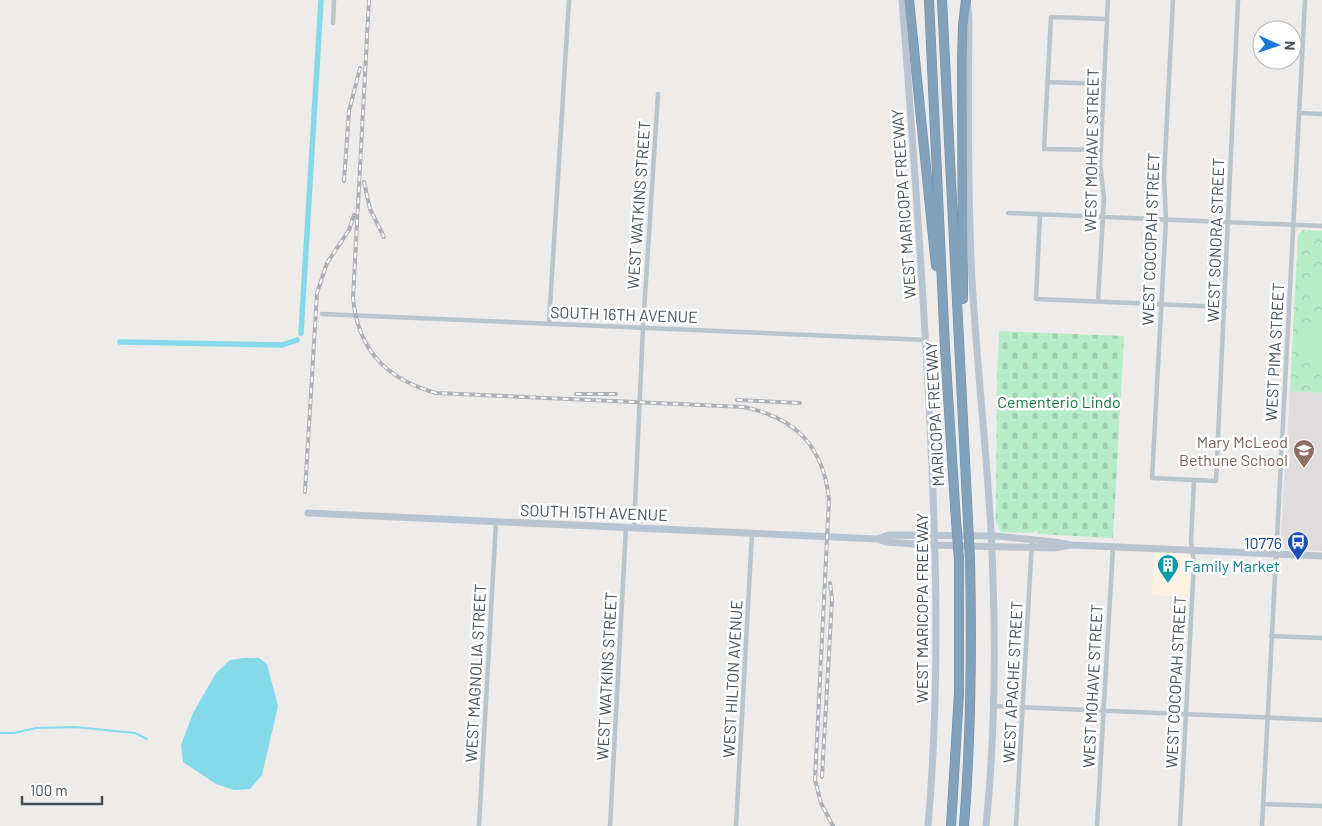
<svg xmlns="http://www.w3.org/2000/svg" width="1322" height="826" font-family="Barlow,sans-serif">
  <defs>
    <pattern id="forest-crowns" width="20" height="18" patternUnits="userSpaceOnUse" patternTransform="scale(1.25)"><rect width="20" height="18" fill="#b8edca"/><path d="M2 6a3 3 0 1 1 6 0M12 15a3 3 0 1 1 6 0" fill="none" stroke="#9fcdb0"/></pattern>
    <pattern id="cemetery-stones" width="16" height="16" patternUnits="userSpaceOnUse" patternTransform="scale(1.25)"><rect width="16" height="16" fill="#b8edca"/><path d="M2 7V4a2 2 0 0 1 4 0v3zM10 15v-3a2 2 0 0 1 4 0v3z" fill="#9fcdb0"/></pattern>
  </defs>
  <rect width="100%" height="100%" fill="#eeebeb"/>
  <path fill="#fbf2e2" d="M1154,551L1190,553L1193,559L1190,597L1152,595Z"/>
  <path fill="#dfdcdd" d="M1290,391L1322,393V551L1286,550L1280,546Z"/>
  <path fill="url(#forest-crowns)" d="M1303,230L1322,231V393L1290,391L1298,234Z"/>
  <path fill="url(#cemetery-stones)" d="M999,331L1124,336L1113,538L1038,534L1037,531H1034V533L1001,532L996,522L997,376Z"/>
  <path fill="#b8edca" d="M1312,274L1322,275V300H1310Z
    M1303,322L1322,323V377C1305,365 1298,348 1297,327Z"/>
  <path fill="#85daea" d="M244,658H259L267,664L278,706L262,775L250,789L234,790L216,784L183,762L181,745L193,713L216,673L230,660Z"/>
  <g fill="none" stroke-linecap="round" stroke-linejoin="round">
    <path stroke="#85daea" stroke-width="2" d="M0,733H14L36,728L75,727L135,733L147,739"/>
    <path stroke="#85daea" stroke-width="5.5" d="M301,333L321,0
      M120,342L282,345L297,340"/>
    <g stroke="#6e8ca6" stroke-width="10">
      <path id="highway" d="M909,0L936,266
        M929,0L945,348L956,521
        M942,0L968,521
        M963,299L962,62L963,25L966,0
        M951,826L959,693V559
        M964,826C971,737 972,649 970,560"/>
    </g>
    <path stroke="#b9c4cb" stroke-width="4.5" d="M1173,0L1164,177L1166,219L1152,478L1216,481L1238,0
      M333,23L334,0
      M1047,82L1104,84
      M1299,113L1322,114
      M1101,150L1044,149L1051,17L1107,19
      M1008,213L1322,226
      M1040,214L1036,299L1225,307
      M1098,301L1104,199L1100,164L1108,0
      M322,314L926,340
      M549,323L569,0
      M634,527L643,327L658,94
      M1271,636L1322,638
      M994,706L1322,720
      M1263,804L1322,806
      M479,826L496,522
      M610,826L626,527
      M736,826L752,533
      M1016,826L1032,540
      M1097,826L1113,547
      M1180,826L1194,563L1191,541L1194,480
      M1262,826L1305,0"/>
    <path stroke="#b8c5d0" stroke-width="7" d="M902,0C912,128 921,257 928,386C936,534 941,678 928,826
      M968,8L969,21C968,100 968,180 971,260C975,350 986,440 991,531C996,629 996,728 986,826
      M308,513L878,539L886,542L929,545L1054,548L1071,545
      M878,539L888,535L997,536L1054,542L1071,545L1322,556"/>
    <use href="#highway" stroke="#82a1ba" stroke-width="9"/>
    <g stroke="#adb1b6" stroke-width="4">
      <path id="rail" d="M369,0L353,298C358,350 386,379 436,393L744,407C796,418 823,446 829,499L815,780L821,803L833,826
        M344,181L349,111L360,68
        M364,182L370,209L384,237
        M576,394H616
        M737,400L800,403
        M305,492L317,293L327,263L349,230L354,215
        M822,777L832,599L830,583"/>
    </g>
    <use href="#rail" stroke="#fff" stroke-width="2" stroke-dasharray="5.5" stroke-linecap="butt"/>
    <g stroke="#6e8ca6" stroke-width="10" stroke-linecap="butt">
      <path id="highway-bridge" d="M956,521L959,559
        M968,521L970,560"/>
    </g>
    <use href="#highway-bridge" stroke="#82a1ba" stroke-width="9"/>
  </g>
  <defs>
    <g id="school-pin" transform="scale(1.125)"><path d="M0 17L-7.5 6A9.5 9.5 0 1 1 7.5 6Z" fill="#8d6e63" stroke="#fff"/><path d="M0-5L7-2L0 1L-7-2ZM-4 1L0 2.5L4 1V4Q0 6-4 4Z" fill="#fff"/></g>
    <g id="bus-pin" transform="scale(1.125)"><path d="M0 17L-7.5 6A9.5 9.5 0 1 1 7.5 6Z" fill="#1a4fb4" stroke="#fff"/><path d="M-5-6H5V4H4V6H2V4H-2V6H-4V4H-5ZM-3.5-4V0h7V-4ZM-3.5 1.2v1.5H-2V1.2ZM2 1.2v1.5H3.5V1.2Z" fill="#fff"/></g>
    <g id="building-pin" transform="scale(1.125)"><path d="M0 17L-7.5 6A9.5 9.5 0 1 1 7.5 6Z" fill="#0f9aa8" stroke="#fff"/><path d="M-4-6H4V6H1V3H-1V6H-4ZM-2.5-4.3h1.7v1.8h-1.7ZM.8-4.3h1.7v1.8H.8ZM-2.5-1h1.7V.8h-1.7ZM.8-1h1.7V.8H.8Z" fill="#fff"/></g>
  </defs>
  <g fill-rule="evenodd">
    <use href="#school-pin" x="1304" y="450"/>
    <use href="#bus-pin" x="1298" y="542"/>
    <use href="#building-pin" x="1168" y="565"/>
  </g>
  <g text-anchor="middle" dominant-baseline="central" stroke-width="5" stroke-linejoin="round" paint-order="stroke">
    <g font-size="16" fill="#445058" stroke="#fff">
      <text transform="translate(1091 150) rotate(-89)">WEST MOHAVE STREET</text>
      <text transform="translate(903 204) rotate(-94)">WEST MARICOPA FREEWAY</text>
      <text transform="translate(638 205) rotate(-86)">WEST WATKINS STREET</text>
      <text transform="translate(1150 239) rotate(-88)">WEST COCOPAH STREET</text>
      <text transform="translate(1215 240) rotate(-88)">WEST SONORA STREET</text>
      <text transform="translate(624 314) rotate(2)">SOUTH 16TH AVENUE</text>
      <text transform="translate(1274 352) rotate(-87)">WEST PIMA STREET</text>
      <text transform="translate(934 414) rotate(-93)">MARICOPA FREEWAY</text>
      <text transform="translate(594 512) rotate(2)">SOUTH 15TH AVENUE</text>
      <text transform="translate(921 608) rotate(-90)">WEST MARICOPA FREEWAY</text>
      <text transform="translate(475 673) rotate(-87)">WEST MAGNOLIA STREET</text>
      <text transform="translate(606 676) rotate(-87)">WEST WATKINS STREET</text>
      <text transform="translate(732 679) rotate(-87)">WEST HILTON AVENUE</text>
      <text transform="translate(1012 682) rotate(-87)">WEST APACHE STREET</text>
      <text transform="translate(1175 682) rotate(-87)">WEST COCOPAH STREET</text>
      <text transform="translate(1092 686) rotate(-87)">WEST MOHAVE STREET</text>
    </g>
    <g font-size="16" fill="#177742" stroke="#fff">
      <text x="1059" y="401">Cementerio Lindo</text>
    </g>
    <g font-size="16" fill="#785e54" stroke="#fff" text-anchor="end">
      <text x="1288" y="441">Mary McLeod<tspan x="1288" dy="18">Bethune School</tspan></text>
    </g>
    <g font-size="16" fill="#164399" stroke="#fff" text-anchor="end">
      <text x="1282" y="542">10776</text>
    </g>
    <g font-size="16" fill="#0d838f" stroke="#fff" text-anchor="start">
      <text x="1184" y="565">Family Market</text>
    </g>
  </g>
  <g transform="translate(1277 45) rotate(93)"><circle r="24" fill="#ffffff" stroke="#b4b9bc"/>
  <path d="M0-4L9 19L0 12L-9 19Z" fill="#1b78d8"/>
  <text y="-8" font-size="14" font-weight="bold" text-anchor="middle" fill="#445058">N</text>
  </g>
  <path d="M22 796v8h80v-8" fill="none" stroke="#445058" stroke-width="2.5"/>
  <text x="30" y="796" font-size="15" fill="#445058" stroke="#ffffff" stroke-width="4" paint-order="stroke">100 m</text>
</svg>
